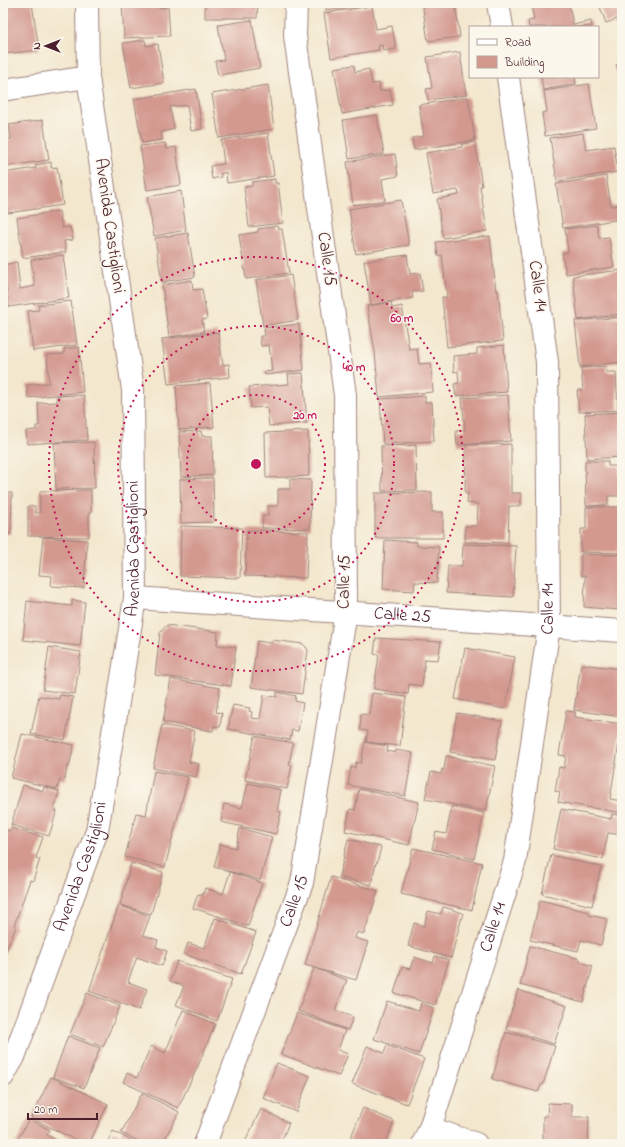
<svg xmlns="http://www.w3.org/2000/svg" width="625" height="1147" font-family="'Indie Flower',sans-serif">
  <rect width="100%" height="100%" fill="#fbf7ec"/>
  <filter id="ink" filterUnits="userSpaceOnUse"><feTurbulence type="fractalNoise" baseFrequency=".025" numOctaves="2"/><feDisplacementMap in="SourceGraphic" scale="8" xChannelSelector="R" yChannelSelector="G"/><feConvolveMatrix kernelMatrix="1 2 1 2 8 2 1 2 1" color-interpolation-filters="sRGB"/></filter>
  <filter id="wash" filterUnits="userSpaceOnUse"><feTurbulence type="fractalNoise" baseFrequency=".012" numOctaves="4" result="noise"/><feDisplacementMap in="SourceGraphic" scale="16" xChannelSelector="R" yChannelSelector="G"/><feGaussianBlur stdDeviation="0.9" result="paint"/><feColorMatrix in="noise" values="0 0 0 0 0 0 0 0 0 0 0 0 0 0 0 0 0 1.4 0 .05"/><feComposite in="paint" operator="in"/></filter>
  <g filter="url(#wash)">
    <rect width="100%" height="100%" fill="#f3e7cd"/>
    <g id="blocks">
      <path fill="#d3998f" d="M3,3H32L39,50L3,54Z
        M122,3H157L158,8L168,7L170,36L124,38Z
        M205,3H258L257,18H205Z
        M326,3H360V6L326,10Z
        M422,3H455L460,37L428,41Z
        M531,3H569L573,25L591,21L592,27H529L528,21L534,20Z
        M612,3H614V5L622,3V34L617,19L606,23L600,7Z
        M372,6L376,29L392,26L396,49L383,51L382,45L378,46L379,50L331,58L324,13Z
        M252,20L260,68L218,75L215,61L224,60L218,25Z
        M145,40L146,46L158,44L164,83L131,88L123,43Z
        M460,52L466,95L428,100L426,89L432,88L427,57Z
        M622,63V82L616,65Z
        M354,65L355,72L369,69L372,84L379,83L380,91L390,90L393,105L342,114L334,68Z
        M541,77H575L576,84L543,90Z
        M589,84L596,128L545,136L542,113L547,112L544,91Z
        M268,85L274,129L219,138L212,94Z
        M196,89L202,129L191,131L187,105L170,107L174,129L161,132L162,140L142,143L134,99Z
        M468,97L475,140L414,150L412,138L424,136L419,105Z
        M377,115L384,154L349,159L343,120Z
        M43,120L49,160L3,167V140L11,139L9,125Z
        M268,133L274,176L227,183L226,172L220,174L221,177L212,179L210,166L224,164L221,140Z
        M583,133L586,150L614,146L618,172L557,181L550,138Z
        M475,142L482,186H480L487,231L443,238L437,199L459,195L458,190L433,194L426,153L462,147V144Z
        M165,143L166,149L176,147L181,185L147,190L140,146Z
        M395,154L398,176L382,179L385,201L353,205L347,162Z
        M51,162V168L57,167L63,205L8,213L3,173L36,168V165Z
        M606,176L611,206L622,205V219L563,228L556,184Z
        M275,179V183H278L283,223L249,227L244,187L252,186V182Z
        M181,191L186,230L154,236L147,197Z
        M401,200L409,245L356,254L349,209Z
        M59,211L62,228L70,227L73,240L64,241L66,252L23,258L17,218Z
        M597,225L599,238L609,237L614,267L566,274L562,253L568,252L565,229Z
        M277,226L278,229H282L289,273L246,279L239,235L258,232V229Z
        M188,233L195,277L162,282L155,238Z
        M490,236L496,291L498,290L503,341L447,347L442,297H447L442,255L438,256L436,242Z
        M63,255L69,298L9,307L3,265L17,262L20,289L35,286L31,260Z
        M407,255L410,274L420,273L423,291L412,292L413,298L371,305L364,261Z
        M622,270V314L578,320L573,276Z
        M291,275L298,320L263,326L256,280Z
        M192,280L193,290L202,289L207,319L202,320L204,332L169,337L162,285Z
        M71,301L77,345L33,351L28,311L39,310L38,305Z
        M391,302L392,308L402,306L409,349L417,348L419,364L431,363L433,392L379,397L375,352L367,306Z
        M622,317V362L580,367L575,321Z
        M299,324L304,370L265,375L264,372L272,371L269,345L261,346L260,336H265L264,328Z
        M218,332L223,365L229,364L230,377L168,384L162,339Z
        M504,345L507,392L456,396L454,384L459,383L458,371L454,372L453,356L477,354V348Z
        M79,347L83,392L28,398L27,385L49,383L47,355L64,354V349Z
        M606,366V372H616L618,410L579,412L577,390H583L581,368Z
        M303,373L307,423L269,426L267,407L251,408L249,387L289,384L288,374Z
        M210,383L214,427L179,430L176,386Z
        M84,395L87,440L27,444L26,431L36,430V426H39L38,403L57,402V396Z
        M508,395L511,441L457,445L456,431L465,430L462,398Z
        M425,396V402H432L434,441L383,444L380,399Z
        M622,412V457L587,459L585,414Z
        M201,431L202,436H212L213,475L181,477L179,432Z
        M308,431L309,476L266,478L265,433Z
        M94,442L95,488L56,489L54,443Z
        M511,444V493H521V506H509L508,543L465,542V526H477L478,504L467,503L468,493H465L466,445Z
        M416,445L417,490L382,491L381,446Z
        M585,461H608V466H619L620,496H608V505L586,506Z
        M213,478L214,522L181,523L180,479Z
        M290,479L311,480L310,529L262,528L263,516H268V506H278V489H290Z
        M91,490V513H89V537L28,536V506H35V513H40V491Z
        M432,492V512H443V538H375V493Z
        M3,493H12L11,534H3Z
        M586,507H622L621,553L581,552V529H586Z
        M181,526L242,528L240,578L180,576Z
        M247,530L308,532L306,578L245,576Z
        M43,537L87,540L84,588L51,586L52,576L39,575Z
        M385,540L417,542V546L439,547L437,583L415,582L414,591L383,589Z
        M463,544L516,546L513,597L446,593L448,566H462Z
        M581,554L622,555V603H618V610L584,607L585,576H581Z
        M72,600L85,602L80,646L23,640L27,601L72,606Z
        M167,625L218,632L217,645L236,647L231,686L155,675L160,633Z
        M376,638L441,642L438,660L425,659L422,686L409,684L408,694L374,689L379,655L374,654Z
        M272,640L303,644L306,647L308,650L302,694L251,687L257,641L271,643Z
        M49,647L81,652L75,694L43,690Z
        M465,648L515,657L505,709L455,699Z
        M581,664L622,669V717L574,710Z
        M171,679L220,688L216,712L222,713L220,727L214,726L213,731L163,722Z
        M277,692L296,696L295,701L303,703L298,731L292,730L290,740L228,729L233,705L250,708L249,711L252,712L251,718L260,719L264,695L277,697Z
        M372,693L406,697L400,746L366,742L368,731L360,730L361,714L369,715Z
        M60,695L73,697L65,740L31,734L39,696L59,699Z
        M566,711L575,712V717L622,724L610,799L622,801V813L558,802L560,792L555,791L559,767L564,768L566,756L559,755Z
        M457,713L502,721L495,760L450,752Z
        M162,725L195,731L189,762L199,764L196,777L153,768Z
        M22,734L74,745L69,767L67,766L65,780L60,779L57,789L11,778Z
        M255,736L293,743L289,765H292L287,789L245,780Z
        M365,742L388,746L387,751L395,753L396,750L413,753L405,796L348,785L351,767L355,768L356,762L361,763Z
        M446,756L495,766L486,811L425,799L431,772L441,774L442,769L444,770Z
        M154,771L188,777L165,867L125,857L136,813L146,815Z
        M248,783L281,790L277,811L281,812L276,834L221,822L224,804L242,808Z
        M23,785L43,791L44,787L59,791L54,810H57L49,836L11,825Z
        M359,789L419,802L409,845L345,831L350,809L355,810Z
        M452,806L484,813L474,859L432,849L436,832L446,834Z
        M561,809L611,819L612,814L622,816V835L608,833L603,859L553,849Z
        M11,828L43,837L36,858L40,859L33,881L30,880L14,926L16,927L3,958V829L10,831Z
        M240,828L272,837L260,880L214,867L220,844L236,848Z
        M348,839L381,847L377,863H376L371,885L339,877Z
        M413,848L482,863L472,910L401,894Z
        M551,855L601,867L592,906L542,894Z
        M131,863L163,872L151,914L120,905Z
        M230,872L262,883L248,926L193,908L198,894L203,895L205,888L223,894Z
        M331,877L378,891L364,934L357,932L355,938L368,942L356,980L305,965Z
        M540,900L589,912V915L607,919L601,945L581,940L578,951L530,940Z
        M119,905L150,916L143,935L158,940L156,947L167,951L162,966L137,957L128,982L147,989L139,1010L89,991Z
        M443,907L463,913L451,958L408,946L414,923L424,926L428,911L441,914Z
        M215,918L256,932L241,974L184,954L188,943L204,948Z
        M530,946L580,959V962L593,966L583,1002L520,985Z
        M435,956L449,960L435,1005L394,993L402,967L410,969L414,957L433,963Z
        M177,961L232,979L217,1021L176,1005L184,986L170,981Z
        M314,968L347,980L335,1010L353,1017L348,1030L298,1011Z
        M518,990L567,1006L554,1044L506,1029Z
        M87,993L120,1006L103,1047L70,1034Z
        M387,1001L419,1011L421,1003L434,1008L419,1054L374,1039Z
        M183,1010L215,1024L198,1066L178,1108L123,1082L127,1073L137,1078L151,1046L165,1053Z
        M297,1013L345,1030L338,1050L348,1054L339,1076L281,1054Z
        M506,1032L555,1046L543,1085H541L538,1092L492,1079Z
        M68,1036L100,1048L84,1088L53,1077Z
        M387,1045L424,1059L407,1104L352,1084L367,1046L384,1053Z
        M277,1063L310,1076L296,1112L263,1098Z
        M51,1077L108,1104L89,1144H84L31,1118Z
        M142,1093L179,1112L162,1144H145L121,1133Z
        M548,1103L572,1104V1117H589L588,1144H543V1116H547Z
        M363,1108L394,1121L385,1144H348Z
        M261,1109L289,1123L280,1144H244Z
        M29,1119L50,1130L47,1135L64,1144H15Z
        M113,1131L138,1144H106Z"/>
    </g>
  </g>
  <g filter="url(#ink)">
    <use href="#blocks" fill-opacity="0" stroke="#9e837c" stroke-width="1"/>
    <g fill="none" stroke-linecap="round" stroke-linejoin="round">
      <g stroke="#9e837c" stroke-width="24">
        <g id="minor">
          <path d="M498,3L502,27"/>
          <path d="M3,90L88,77"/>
          <path id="s1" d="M135,598L622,631"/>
          <path id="s2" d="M3,1076L14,1057L97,831L135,598L133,390L88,77L87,3"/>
          <path d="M430,1128L476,1144"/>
          <path id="s3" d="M205,1144L302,883L346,612L345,395L295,36L296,3"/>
          <path id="s4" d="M423,1144L430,1128L515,861L549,626L547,362L508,77"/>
        </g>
      </g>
      <use href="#minor" stroke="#fff" stroke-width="22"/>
    </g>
  </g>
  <g fill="none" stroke="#c2185b" stroke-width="2" stroke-dasharray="2 4">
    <circle cx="256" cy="464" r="69"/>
    <circle cx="256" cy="464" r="138"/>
    <circle cx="256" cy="464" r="207"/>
  </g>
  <g text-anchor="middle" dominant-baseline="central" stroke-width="3" stroke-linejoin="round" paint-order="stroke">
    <g font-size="18" fill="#4a1f2b" stroke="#fbf7ec">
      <text transform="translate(109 226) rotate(82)">Avenida Castiglioni</text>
      <text transform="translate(326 259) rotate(82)">Calle 15</text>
      <text transform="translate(537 286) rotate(82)">Calle 14</text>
      <text stroke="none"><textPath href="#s2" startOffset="548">Avenida Castiglioni</textPath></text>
      <text transform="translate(345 582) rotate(-89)">Calle 15</text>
      <text stroke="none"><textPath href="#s4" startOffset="552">Calle 14</textPath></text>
      <text stroke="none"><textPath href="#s1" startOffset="268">Calle 25</textPath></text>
      <text stroke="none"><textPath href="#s2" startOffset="224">Avenida Castiglioni</textPath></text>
      <text stroke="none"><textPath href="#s3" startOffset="259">Calle 15</textPath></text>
      <text stroke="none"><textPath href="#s4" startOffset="228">Calle 14</textPath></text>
    </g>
  </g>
  <circle cx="256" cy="464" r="6" fill="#c2185b" stroke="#fbf7ec" stroke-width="2"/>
  <g font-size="12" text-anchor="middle" font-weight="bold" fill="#c2185b" stroke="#fbf7ec" stroke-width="3" stroke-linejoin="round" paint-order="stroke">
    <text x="402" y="322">60 m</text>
    <text x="354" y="371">40 m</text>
    <text x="305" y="419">20 m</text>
  </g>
  <rect width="625" height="1147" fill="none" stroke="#fbf7ec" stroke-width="16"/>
  <rect x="469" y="26" width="130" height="52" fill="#fbf7ec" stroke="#b4a19f"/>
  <rect x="477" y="39" width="20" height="6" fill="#ffffff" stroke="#b4a19f"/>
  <text x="505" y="46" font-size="12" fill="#4a1f2b">Road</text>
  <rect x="477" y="56" width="20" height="12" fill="#d3998f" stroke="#b4a19f"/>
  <text x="505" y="66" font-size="12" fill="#4a1f2b">Building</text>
  <g transform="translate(46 46) rotate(270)" stroke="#fbf7ec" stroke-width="3" paint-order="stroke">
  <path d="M0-3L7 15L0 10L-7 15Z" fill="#4a1f2b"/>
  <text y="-6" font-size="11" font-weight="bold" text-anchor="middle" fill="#4a1f2b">N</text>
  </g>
  <path d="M28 1113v6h69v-6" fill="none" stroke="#4a1f2b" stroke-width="2"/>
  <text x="34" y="1113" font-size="12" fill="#4a1f2b" stroke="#fbf7ec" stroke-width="3" paint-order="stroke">20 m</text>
</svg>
